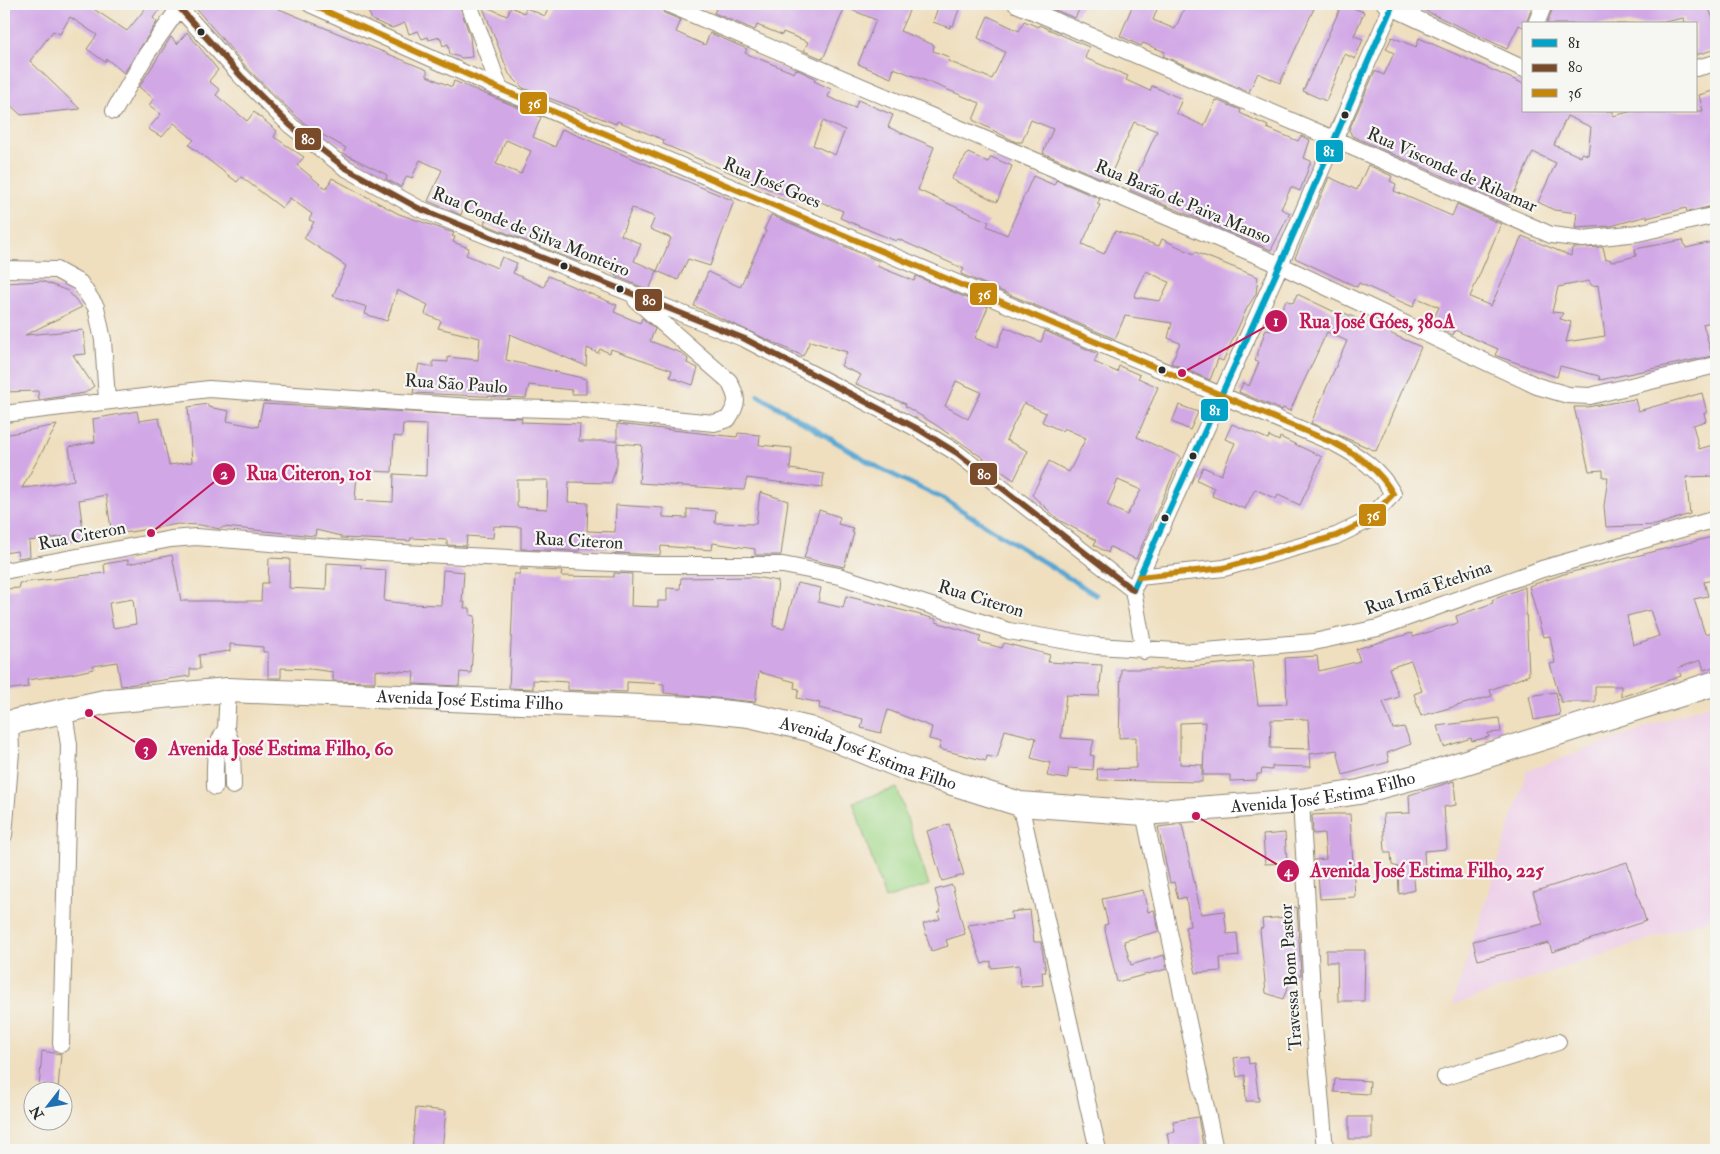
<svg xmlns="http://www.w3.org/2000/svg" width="1720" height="1154" font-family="'IM FELL Double Pica',serif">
  <rect width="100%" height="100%" fill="#f6f6f2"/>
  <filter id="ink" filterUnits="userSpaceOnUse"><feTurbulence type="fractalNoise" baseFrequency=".02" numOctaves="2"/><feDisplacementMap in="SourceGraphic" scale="10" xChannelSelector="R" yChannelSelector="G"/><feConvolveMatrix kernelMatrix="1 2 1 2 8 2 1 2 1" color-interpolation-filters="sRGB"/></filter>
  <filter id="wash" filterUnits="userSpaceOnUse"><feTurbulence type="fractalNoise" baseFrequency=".0096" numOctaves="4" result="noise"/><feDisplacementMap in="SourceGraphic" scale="20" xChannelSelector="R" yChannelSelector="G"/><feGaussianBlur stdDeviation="1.12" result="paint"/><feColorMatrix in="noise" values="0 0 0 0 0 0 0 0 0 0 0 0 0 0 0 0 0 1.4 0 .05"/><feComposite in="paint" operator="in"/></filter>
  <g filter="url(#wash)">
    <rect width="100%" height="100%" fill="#efdfbf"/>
    <path fill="#eed0e8" d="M1716,702V917L1452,1005L1527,771Z"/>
    <path fill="#a2d889" stroke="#66825a" d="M897,788L929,885L885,899L853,802Z"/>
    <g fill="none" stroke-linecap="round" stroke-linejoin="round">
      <path stroke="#58a6d1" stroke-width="5" d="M758,395L879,468L947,501L1096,595"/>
    </g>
    <g id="blocks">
      <path fill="#d1a7e6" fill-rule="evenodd" d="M4,4H86L127,31L149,4H164L153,18L157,22L124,73L107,59L105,62L87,49L97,35L70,17L60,34L53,31L30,61L80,109L21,115L4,99Z
        M192,4H267L427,70V76L452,87L454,81L541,117L533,137L555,147L562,129L734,201L710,266L688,259L678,280L657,271L649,290L615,276L616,274L585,260L579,262L484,224L486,219L463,209L461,215L428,201L442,170L420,160L412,178L407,176L401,187L386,179L387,175L343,153L346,148L312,129L298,118L248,69ZM506,140L531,151L521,174L496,164ZM632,208L655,217L650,229L671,238L657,271L634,261L641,244L621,235Z
        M365,4H459L470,36L472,57L462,58L450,54L448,44L443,46L440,37L429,40L428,37L422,39L418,31L409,34L405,23L392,28L372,20Z
        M550,4H658L664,13L681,20L676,32L705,45L710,33L747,49L745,53L794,73L796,69L815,78L814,81L831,89L828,97L855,108L858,100L893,115L888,127L934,147L918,190L989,222L987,226L1007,235L1033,176L1054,185L1056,180L1100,199L1097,204L1100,205L1082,244L1104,254L1115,231L1159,246L1162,239L1194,254L1195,252L1258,277L1256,294L1247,308L1223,361L1218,359L1210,380L1171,363L1180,343L1168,338L1172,323L1125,316L1115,339L961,274L964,269L898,239L896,241L840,218L843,211L816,200L814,206L774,191L663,144L664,140L632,127L617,121L616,124L523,88L509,74L482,5L507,16L511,7L524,13L526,8L545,16ZM823,121L845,130L835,155L813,145ZM1146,271L1169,282L1160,301L1134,297Z
        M718,4H912L900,31L934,45L933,51L949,57L948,61L992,79L1005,52L978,38L988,16L1019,31L1024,21L1038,27L1039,25L1089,47L1085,58L1128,76L1126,80L1150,91L1152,86L1182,99L1176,113L1204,126L1216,100L1241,110L1240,113L1268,126L1267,128L1298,141L1301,136L1310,140L1304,158L1311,161L1300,191L1291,187L1281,209L1290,213L1271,250L1130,190L1157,131L1134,122L1108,181L1043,153L1053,129L1031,120L1022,142H1016L973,120L980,103L894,68L891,78L858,64L876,20L845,7L823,59L804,51L808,42L783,32L782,35L757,25L755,30L714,13Z
        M939,4H961L953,26L950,25V28L933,22Z
        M1050,4H1082L1075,18L1048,7Z
        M1133,4H1159L1153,20L1175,29L1186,4H1316L1280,83L1258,73L1249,92L1163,56L1165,52L1143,43L1141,46L1120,36Z
        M1342,4L1364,12L1354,36L1363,39L1355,59L1345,54L1326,101L1303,91Z
        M1411,4H1533L1526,24L1523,27L1519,25L1507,49Z
        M1554,4H1707L1716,26V49L1696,55V24H1685L1684,18L1654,24H1547Z
        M187,32L218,70L209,81L220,90L216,95L247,121L254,112L277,131L274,137L304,157L297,165L326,189L332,178L399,214L454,233L452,236L455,237L453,242L469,248L466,255L474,258L497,268L502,257L517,263L513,273L544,287L548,276L617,305L614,312L640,323L642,318L655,329L650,341L681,353L688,359L687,363L698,368L693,385L670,377L672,370L611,349L610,353L600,349L598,353L587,348L586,366L510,334L506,360L586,379V394H572V390L529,385L526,398L413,393L419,364L433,367V361L448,362V357L478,360L480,338L438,328L441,321L425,314L428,305L397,290L387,321L365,314L367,307L333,296L346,266L304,238L314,222L309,220L312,214L290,198L282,208L244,179L241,177L237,182L189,145L194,140L174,123L162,137L148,129L161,114L149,105L154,99L139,87L171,37L177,44Z
        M1392,37L1416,47L1419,38L1524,84V111H1613V116L1633,111H1703L1699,95L1716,90V201H1712L1713,206L1687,212L1686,208L1647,218V216L1611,226L1575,228L1577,213L1554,210L1538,202L1556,163L1533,152L1509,205L1352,136L1349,130L1375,71L1384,75L1394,53L1386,49ZM1567,116L1591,127L1588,155L1582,153L1581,157L1554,145Z
        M968,153L988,162L991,157L1012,166L997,202L951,179Z
        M1368,165L1392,176L1390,181L1396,184L1394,191L1452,216L1457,204L1501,224L1470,297L1491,306L1522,236L1571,256L1572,248L1603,247L1606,260L1610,259L1611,262L1636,256L1635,249L1683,240L1686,248L1716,241V281L1711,282L1716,299V321L1703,324L1712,356L1600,380L1599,376L1560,366L1557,377L1497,356L1495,355L1498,349L1455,330L1453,335L1431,325L1439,307L1417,298L1413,307L1359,283L1357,287L1295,258L1329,177L1357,190ZM1589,281L1592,286L1598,285L1605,336L1566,342L1571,322L1560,319L1563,313L1552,312L1558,287Z
        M771,215L879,261L877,266L914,281L916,276L988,307L975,338L997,347L1005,327L1041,342L1045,331L1098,354L1094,362L1117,372L1119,366L1140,375L1138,378L1158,387L1137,437L1181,457L1136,559L1110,547L1108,553L1094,545L1096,540L1059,520L1032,495L1049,461L1069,472L1086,438L1064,428L1062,431L1042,422L1046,413L1024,403L1006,440L1028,451L1014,480L936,425L905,406L906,404L856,384L861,375L841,366L847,352L810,341L803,356L694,306L708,272L740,287L766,231L764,230ZM956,381L981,392L968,419L945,406ZM1118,480L1141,490L1127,515L1107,505Z
        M42,281L68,291L82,307L25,335L83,330L86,354L73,355L94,386L85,393L39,400L38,391L4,392V283Z
        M1297,294L1341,315L1342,312L1421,347L1376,451L1311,423L1347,341L1327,332L1290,411L1283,408L1282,410L1239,392L1243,383L1249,386L1259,362L1255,361L1266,329L1271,331L1286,300L1293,303Z
        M1702,393L1707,413H1704L1706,421L1693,425L1699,449L1716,444V476L1686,477L1690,514L1656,525L1606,527L1604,506L1608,477H1603V470L1589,471L1574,407H1587L1635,399L1638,411Z
        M208,404V407L229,411L227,421L258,427L263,404L522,418L521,422L580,424L579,441H617V424L737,437L738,433L760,435L759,445L792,448L790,469L824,474L822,488L747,478L744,490L639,483L642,445L617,443V464L611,483L569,482L568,502L588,503L587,531L615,532L616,505L663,508V517L687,518V509L716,511L715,523L756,524L760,492L788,501L781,555H755V549L713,543L712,550L661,546L660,555L616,553V548L580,547L579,551L521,549V527L494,526L493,538L467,536L466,546L447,545V540L411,538L410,541L341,538V536L316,530L315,536L224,527L220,529L200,525L178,524L112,535L106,495L79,500L84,538L70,542L68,536L29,541L30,556L18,558L17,551L4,553V435L57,425L22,488L41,486L74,480L69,447L95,442L93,419L137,411L139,421L159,418L169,465L192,462L188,407ZM403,424L427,425L426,476L394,474L393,502L355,500L357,473H368V471L392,472L394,436L402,437ZM517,480H548L547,509L517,507Z
        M1179,405L1198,412L1190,430L1172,422Z
        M1232,424L1268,439L1269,436L1279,441L1280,437L1322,457L1300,505L1278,495L1276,499L1255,489L1245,509L1212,496L1214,488L1197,480L1203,467L1221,475L1235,443L1225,439Z
        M819,510L840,517L838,524L853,528L852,532L854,533L844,567L804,558Z
        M1716,536V579L1704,582L1708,596L1694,599L1705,634L1716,631V666L1704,670L1701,660L1678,668L1681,676L1621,697V686H1595V702H1561L1550,664L1555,663L1550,636L1543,637L1529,586L1564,574ZM1650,610L1659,636L1633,645L1627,616Z
        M172,555L181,601H261L262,583H268L269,558L290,559L289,588L326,590L327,563L361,565V568L386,570L384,601L408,604L441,605L443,570L464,572L462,602H465L464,608H470V615L475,616L471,673L460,672L459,686L413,684L414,672L381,670L375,671V682L333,681V672L311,669L281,668V678H268V652H263V647L230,644V651L199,655L200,669H190V676L121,686L117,662L93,666L94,669L71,674L27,680L28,687L4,690V615L8,614L5,589L20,588L19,583L105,573L104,564L128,560V564ZM133,599L136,624L113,628L109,603Z
        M520,569L562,571L561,576L614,577V573L632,574L631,606L658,607V601H667V588L680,589L681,578L754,577L778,581L773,626L784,629L797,583L821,588L818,602L843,608L846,596L936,619V622L981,636L979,642L1002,648L1004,643L1050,655L1048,662L1102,665L1099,696L1066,695L1061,738L1094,740L1090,755L1094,756L1093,770L1069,768L1067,779L1047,776L1050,763L1031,758L1036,738L1005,730L997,758L987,756L986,761L939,749L941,742L929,739L932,727L888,710L881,733L861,728L863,719L819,708L820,703L797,698L799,689L794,688L795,682L759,672L755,702L664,693V684L627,682V692L568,690V682L533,680V689L509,688L514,574H520Z
        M1525,587L1529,675L1490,690L1492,696L1421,716L1414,694L1422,691L1411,661L1389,668L1399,697L1383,702L1393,729L1404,727L1411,744L1387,753L1389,762L1343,775L1337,750L1310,754L1311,767L1272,766V770L1262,769L1261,774H1257V780L1230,781V775H1203L1205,722L1180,723V764L1202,765V782L1098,780L1097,769L1136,768V737L1119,738L1121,669H1166L1252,661L1258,705L1287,704L1285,658L1317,656L1319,671L1360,661L1356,649L1412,633L1413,637L1458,623L1456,616L1493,603L1492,600ZM1308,719L1310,749L1270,748L1271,720Z
        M1556,692L1560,715L1534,720L1529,696Z
        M1499,718L1501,732L1488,733L1489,737L1472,741L1471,738L1444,747L1437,726Z
        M1454,781L1456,805L1444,807L1447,849L1424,851L1425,869L1413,870L1415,890L1399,894L1398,867L1392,865L1391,853H1385L1383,814L1410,813L1409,795Z
        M1332,814H1350L1355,897L1320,899L1318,876H1315L1314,860L1326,859L1324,833L1313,834L1312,815Z
        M949,824L964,875L942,881L927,831Z
        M1182,824L1201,914L1224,911L1227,934L1237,933L1239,956L1220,958L1221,971L1196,973L1185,927L1190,926L1186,897L1178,899L1174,882L1170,883L1158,827Z
        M1285,833L1287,863L1265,864L1263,835Z
        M1627,862L1646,921L1552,952L1549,943L1478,960L1473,941L1543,924L1533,892Z
        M952,885L965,934L946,940L948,946L931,951L923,924L940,919L938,913L941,911L935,890Z
        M1143,890L1148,912L1154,910L1159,931L1124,941L1131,965L1164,955L1167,969L1117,982L1104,925L1108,924L1102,899Z
        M1297,907L1301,975L1292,976L1283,999L1266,993L1260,929L1263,928L1262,919L1287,917L1286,908Z
        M1030,910L1034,942H1041L1046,972H1042L1043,985L1021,987L1019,965L991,968V961L982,964L968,925L1012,919L1011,912Z
        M1326,950H1365L1364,1001H1338L1337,962H1326Z
        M42,1051L61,1054L58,1089L39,1088Z
        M1248,1056L1249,1064L1254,1063L1259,1101H1246L1245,1075L1237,1077L1234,1058Z
        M1335,1079L1370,1081L1369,1094L1334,1092Z
        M416,1108L446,1111L442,1150H412Z
        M1198,1117L1204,1150H1170L1167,1133L1175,1132L1173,1121Z
        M1349,1117H1372V1139H1349Z"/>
    </g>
  </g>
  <g filter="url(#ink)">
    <use href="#blocks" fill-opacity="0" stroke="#8d8575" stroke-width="1"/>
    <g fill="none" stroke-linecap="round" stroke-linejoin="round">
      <g stroke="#8d8575" stroke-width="18">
        <path id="street" d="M176,4L241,76L291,126L344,167L418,208L745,339L918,429L957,453L1133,590
          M310,4L500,89L1336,444C1359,456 1380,470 1393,494L1367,521L1336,536L1224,568L1139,577
          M469,4L500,89
          M668,4L1280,265L1537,386L1568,395L1590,396L1716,365
          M1016,4L1334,139L1551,235L1583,239L1638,233L1716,215
          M1385,4L1524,69
          M1536,24L1544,4
          M1696,68L1716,63
          M114,111L146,55L179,8
          M4,269L56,270L80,283L96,307L103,340L107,400
          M4,414L209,389L472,407L582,410L714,423L728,419C739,402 738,399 729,381L636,300
          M4,571L171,539L196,537L382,552L655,565H783L839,576L1009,631L1097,646L1192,652L1314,642L1378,628L1542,569L1716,519
          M1136,584L1280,265L1393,4
          M1133,590L1144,651
          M228,690L226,729L232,745L233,786
          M215,787C215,765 213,747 226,729
          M1301,801L1314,1026L1325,1150
          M1020,804L1098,1150
          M1144,813L1215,1150
          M4,835L11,752L10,722
          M61,1044L69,745L64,712
          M1445,1077L1558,1042"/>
      </g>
      <g stroke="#8d8575" stroke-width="26">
        <g id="secondary">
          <path id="s1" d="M4,724L109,701L228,690L691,709L749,715L809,729L908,769L1020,804L1144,813L1301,801L1359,792L1441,770L1716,683"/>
        </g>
      </g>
      <use href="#street" stroke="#fff" stroke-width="16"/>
      <use href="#secondary" stroke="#fff" stroke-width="24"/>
      <g stroke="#f6f6f2" stroke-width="10">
        <path id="bus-1" d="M1133,590L1280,265L1393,4"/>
      </g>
      <g stroke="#f6f6f2" stroke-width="10">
        <path id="bus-2" d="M176,4L241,76L291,126L344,167L418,208L745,339L918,429L957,453L1133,590"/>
      </g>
      <g stroke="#f6f6f2" stroke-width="10">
        <path id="bus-3" d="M310,4L500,89L1336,444C1359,456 1380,470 1393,494L1367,521L1336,536L1224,568L1139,577"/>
      </g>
      <use href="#bus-1" stroke="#02a3c6" stroke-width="6"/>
      <use href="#bus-2" stroke="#7a4b2a" stroke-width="6"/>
      <use href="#bus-3" stroke="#c4870b" stroke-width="6"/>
    </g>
  </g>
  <g fill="#2b2b2b" stroke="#f6f6f2" stroke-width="2">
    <circle cx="201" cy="32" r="4.5"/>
    <circle cx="1345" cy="115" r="4.5"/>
    <circle cx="564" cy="266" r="4.5"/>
    <circle cx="620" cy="289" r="4.5"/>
    <circle cx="1162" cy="370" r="4.5"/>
    <circle cx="1193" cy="456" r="4.5"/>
    <circle cx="1165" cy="518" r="4.5"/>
  </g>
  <g text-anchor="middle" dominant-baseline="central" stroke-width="4.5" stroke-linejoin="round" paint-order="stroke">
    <g font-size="18" fill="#2b2b2b" stroke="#f6f6f2">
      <text transform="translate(1452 170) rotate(24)">Rua Visconde de Ribamar</text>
      <text transform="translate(772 183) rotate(23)">Rua José Goes</text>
      <text transform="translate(1183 202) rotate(23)">Rua Barão de Paiva Manso</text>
      <text transform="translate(531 232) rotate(22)">Rua Conde de Silva Monteiro</text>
      <text transform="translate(456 384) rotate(4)">Rua São Paulo</text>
      <text transform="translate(82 536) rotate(-11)">Rua Citeron</text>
      <text transform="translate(579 541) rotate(3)">Rua Citeron</text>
      <text transform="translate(1428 588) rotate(-19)">Rua Irmã Etelvina</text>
      <text transform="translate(981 599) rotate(17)">Rua Citeron</text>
      <text stroke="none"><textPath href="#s1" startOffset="469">Avenida José Estima Filho</textPath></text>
      <text stroke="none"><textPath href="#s1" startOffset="874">Avenida José Estima Filho</textPath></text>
      <text stroke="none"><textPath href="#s1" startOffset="1339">Avenida José Estima Filho</textPath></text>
      <text transform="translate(1291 977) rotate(-94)">Travessa Bom Pastor</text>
    </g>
  </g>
  <path fill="none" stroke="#c2185b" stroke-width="2" d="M1182 373L1276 321M151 533L224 474M89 713L146 749M1196 816L1288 871"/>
  <g fill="#c2185b" stroke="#f6f6f2" stroke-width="2">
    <circle cx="1182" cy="373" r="5"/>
    <circle cx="151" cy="533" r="5"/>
    <circle cx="89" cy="713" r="5"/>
    <circle cx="1196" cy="816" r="5"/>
    <circle cx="1276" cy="321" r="12"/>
    <circle cx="224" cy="474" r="12"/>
    <circle cx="146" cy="749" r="12"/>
    <circle cx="1288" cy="871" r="12"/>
  </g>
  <g font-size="15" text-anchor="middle" font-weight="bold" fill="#fff">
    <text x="1276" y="326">1</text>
    <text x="224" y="479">2</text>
    <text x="146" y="754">3</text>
    <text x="1288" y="876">4</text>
  </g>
  <g font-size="19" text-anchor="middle" font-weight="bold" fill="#c2185b" stroke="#f6f6f2" stroke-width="4.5" stroke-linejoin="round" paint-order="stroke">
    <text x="1377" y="328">Rua José Góes, 380A</text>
    <text x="309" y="480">Rua Citeron, 101</text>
    <text x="281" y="755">Avenida José Estima Filho, 60</text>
    <text x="1427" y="877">Avenida José Estima Filho, 225</text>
  </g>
  <g stroke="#f6f6f2" stroke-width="2">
    <rect x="519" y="91" width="29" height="24" rx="5" fill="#c4870b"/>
    <rect x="294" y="127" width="28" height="24" rx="5" fill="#7a4b2a"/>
    <rect x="1315" y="139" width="29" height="24" rx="5" fill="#02a3c6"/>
    <rect x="969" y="282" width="29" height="24" rx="5" fill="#c4870b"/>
    <rect x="634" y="288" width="29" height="24" rx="5" fill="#7a4b2a"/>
    <rect x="1200" y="398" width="29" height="24" rx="5" fill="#02a3c6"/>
    <rect x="969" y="462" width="29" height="24" rx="5" fill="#7a4b2a"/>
    <rect x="1358" y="503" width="29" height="24" rx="5" fill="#c4870b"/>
  </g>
  <g font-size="14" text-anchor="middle" font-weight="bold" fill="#fff">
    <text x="534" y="108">36</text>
    <text x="308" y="144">80</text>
    <text x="1329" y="156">81</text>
    <text x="984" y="299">36</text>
    <text x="649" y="305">80</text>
    <text x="1215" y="415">81</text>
    <text x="984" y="479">80</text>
    <text x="1373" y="520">36</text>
  </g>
  <rect width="1720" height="1154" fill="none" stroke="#f6f6f2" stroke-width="20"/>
  <rect x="1522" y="22" width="175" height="90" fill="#f6f6f2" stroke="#a5a5a2"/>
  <rect x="1532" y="39" width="25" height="8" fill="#02a3c6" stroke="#a5a5a2"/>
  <text x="1568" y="48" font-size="15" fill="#2b2b2b">81</text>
  <rect x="1532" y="64" width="25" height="8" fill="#7a4b2a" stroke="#a5a5a2"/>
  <text x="1568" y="72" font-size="15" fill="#2b2b2b">80</text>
  <rect x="1532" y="89" width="25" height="8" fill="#c4870b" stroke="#a5a5a2"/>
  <text x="1568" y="98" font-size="15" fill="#2b2b2b">36</text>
  <g transform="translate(48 1106) rotate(239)"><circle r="24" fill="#f6f6f2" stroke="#a5a5a2"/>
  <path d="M0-4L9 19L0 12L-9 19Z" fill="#1f6fb2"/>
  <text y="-8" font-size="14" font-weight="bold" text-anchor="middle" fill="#2b2b2b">N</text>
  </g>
</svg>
